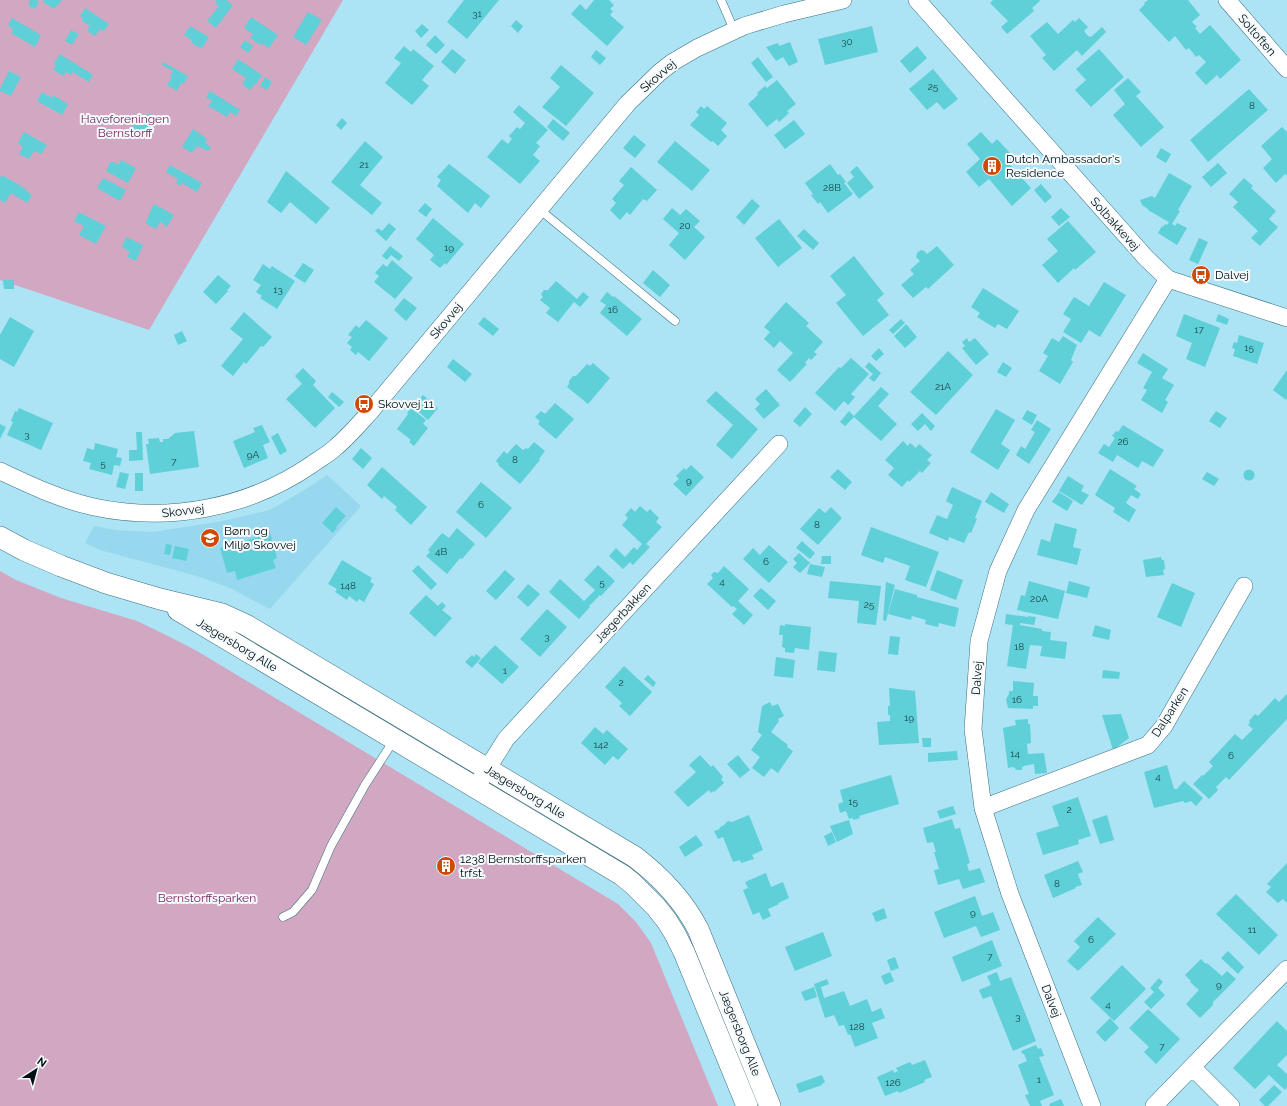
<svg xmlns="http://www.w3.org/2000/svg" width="1287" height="1106" font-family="Raleway,sans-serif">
  <rect width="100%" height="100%" fill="#ace3f5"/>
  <path fill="#98d8ee" d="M327,475L361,506L270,609L230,588L197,576L100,550L85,543L94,526L115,530L153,532L223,521L270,510L306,489Z"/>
  <path fill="#d2a7c2" d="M0,0H343L149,330L0,280Z
    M0,571L16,580L61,598L137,621L168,636L197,651L618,904L636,922L651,943L718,1106H0Z"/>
  <path fill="#5fd0d7" d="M30,0H36L39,2L35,9L28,5Z
    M44,0H62L54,9L43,2Z
    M216,0H226L233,5L216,28L207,21L219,6L215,4L217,1Z
    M464,0H499L467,39L447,22Z
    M594,0H609L614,5L610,9L613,11L610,15L624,27L607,46L571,14L580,4L586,10Z
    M993,0H1039L1040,1L1032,8L1034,11L1007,34L1001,27L1008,21L990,3Z
    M1148,0H1188L1200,15L1192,22L1197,27L1195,28L1200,34L1210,25L1241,60L1220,79L1217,75L1206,85L1195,73L1206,62L1199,55L1196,57L1189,48L1186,50L1175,36L1169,42L1139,10L1145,4L1144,3Z
    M85,8L109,24L104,31L100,29L95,36L87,31L90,26L82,21L83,18L80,16Z
    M308,12L322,20L306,45L293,37Z
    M251,17L278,35L269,48L261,43L260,45L250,38L253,34L244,28Z
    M12,18L41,35L35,47L11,33L13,29L8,25Z
    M1079,18L1088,27L1084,31L1089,37L1090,36L1091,37L1102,27L1106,32L1082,56L1077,50L1054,71L1042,58L1046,55L1030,36L1047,22L1058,34L1073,20L1075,22Z
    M516,20L523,26L518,33L511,26Z
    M422,24L429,30L421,38L415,31Z
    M190,26L209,37L202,48L194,45L190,39L184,35Z
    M872,26L878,52L825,65L818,39Z
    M71,30L79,34L72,45L65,41Z
    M435,35L445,45L436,54L426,45Z
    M245,40L253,46L248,53L240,47Z
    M790,42L798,62L789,66L783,57L776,61L766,47L778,43L779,46Z
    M404,46L411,52L413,49L434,66L422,80L429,86L412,105L385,83L401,63L394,58Z
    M917,46L927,58L910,73L900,61Z
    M452,49L466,60L455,74L441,62Z
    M1099,49L1124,77L1091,107L1075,90L1086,80L1076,69Z
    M596,50L606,58L600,65L591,57Z
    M60,54L93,75L89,82L73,72L71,75L66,72L64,76L53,70L56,65L54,64Z
    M758,57L773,77L766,82L751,63Z
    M238,59L262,75L256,84H255L250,90L242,84L246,78L232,69Z
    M163,62L188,76L184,84L181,83L177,91L167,85L172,77L170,76L173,71L162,65Z
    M561,65L594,93L566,126L542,107L560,87L550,78Z
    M933,69L958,99L944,110L937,102L927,110L909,89Z
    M9,71L21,77L11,96L0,91V89Z
    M265,77L272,82L267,90L260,86Z
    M1128,78L1141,92L1136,96L1164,127L1141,147L1113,115L1125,104L1114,90Z
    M777,80L796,104L787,111L789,113L779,122L777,119L767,127L748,104L758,95L757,93L765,86L767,88Z
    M1249,89L1268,110L1208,162L1190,140Z
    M210,91L240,110L236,116L230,112L227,117L208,106L212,101L206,97Z
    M42,92L52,98L53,95L68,104L62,115L37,101Z
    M519,105L548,130L536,143L540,146L533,155L540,161L520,184L487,157L502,139L508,144L512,139L509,136L517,127L520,129L525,123L513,112Z
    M701,106L704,109L707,106L727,123L721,130L727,136L718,146L713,141L711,142L690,125L699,115L696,112Z
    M149,113L154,116L151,120L155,122L147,137L140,134L139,136L130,131L140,114L146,117Z
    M342,118L347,123L341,130L336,125Z
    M553,119L570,133L563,141L547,127Z
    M794,120L805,134L785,149L774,135Z
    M1282,127L1287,132V176L1285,174L1276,183L1263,168L1272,159L1261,146Z
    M107,128L114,132L109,140L102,136Z
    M193,129L207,139L205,143L211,147L208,151L197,146L192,153L182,147Z
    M24,132L47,145L41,154L34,151L29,159L19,154L23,147L18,143Z
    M981,132L992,144L997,139L1012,155L1006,160L1031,188L1012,206L989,179L979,187L966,172L980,159L967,144Z
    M634,135L646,145L635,158L623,148Z
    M365,141L383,157L360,185L382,203L372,215L331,182Z
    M675,141L710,170L692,191L657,162Z
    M1161,148L1171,154L1166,163L1156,157Z
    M121,160L136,168L128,183L106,171L111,161L119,165Z
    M1218,163L1227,173L1211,187L1202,177Z
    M449,164L490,196L481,208L475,203L468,213L437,186L441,180L437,177Z
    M830,164L838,175L840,174L846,182L844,183L853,194L828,213L820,202L818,204L811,195L813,194L805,183Z
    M170,165L202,183L197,192L182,183L180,186L176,183L178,179L166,172Z
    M857,166L874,187L859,199L847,183L854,177L850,172Z
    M631,167L657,190L647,201L643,199L630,215L627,212L620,220L610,210L616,203L612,199L624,185L619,181Z
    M286,171L330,208L316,224L290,202L281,213L267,202Z
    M1169,173L1192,186L1178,210L1180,211L1172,224L1148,210V209L1142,205L1140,200L1152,196L1155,198Z
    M2,175L26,189L25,190L32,195L27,203L11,193L5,203L0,200V178Z
    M103,178L126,190L120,201L97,188Z
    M1244,178L1253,186L1251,188L1276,211L1269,219L1278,227L1260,246L1251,238L1258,231L1233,207L1238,202L1229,194Z
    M1041,184L1052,197L1045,203L1034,190Z
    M752,199L760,206L744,225L736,217Z
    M425,203L432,209L426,217L418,211Z
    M154,204L174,215L167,227L160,222L156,229L145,223L149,216H148Z
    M672,208L680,215L686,209L700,221L694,227L705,237L685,260L669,245L679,233L663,219Z
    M1061,208L1070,217L1059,226L1051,217Z
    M79,212L106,226L96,244L79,235L84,226L74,221Z
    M433,218L464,244L446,265L445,263L440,268L430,260L434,255L416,239Z
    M779,219L802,248L778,267L755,238Z
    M1068,221L1096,252L1075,270L1074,268L1058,283L1042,265L1058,251L1047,239Z
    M1169,222L1175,226L1177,223L1187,228L1177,245L1158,233L1162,226L1163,227L1165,224L1167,225Z
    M389,223L396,229L386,241L375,231L378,228L382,231Z
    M804,229L819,243L813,250L797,236Z
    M126,237L143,245L136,261L127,257L130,252L122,247Z
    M1199,238L1208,242L1198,264L1189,260Z
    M390,246L403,256L399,261L391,255L387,260L382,256Z
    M937,246L954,265L928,289L926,287L913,298L901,285L914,274L910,270L920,261L916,257L917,253L921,250L924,251L927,254Z
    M854,256L884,294L877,300L889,315L863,336L836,303L846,295L830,276Z
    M392,260L413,278L395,299L374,282L379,276L375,273L383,264L387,267Z
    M303,263L314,270L305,283L294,276Z
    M263,264L270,269L272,266L295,281L277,309L260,298L262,296L256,292L261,285L253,280Z
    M653,270L670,285L660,297L643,283Z
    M218,275L231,286L227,290L228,291L216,304L203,292Z
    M3,280H14V289H4Z
    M556,281L577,299L583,292L589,297L580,307L574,302L558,322L546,313L550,308L540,300L543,297L541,294L544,290H548Z
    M1104,282L1126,295L1100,337L1089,330L1081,343L1063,332L1071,319L1063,314L1074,297L1089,306Z
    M983,288L1019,311L1007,329L998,324L995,328L977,317L980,313L971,307Z
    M607,292L613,297L614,296L642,319L627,336L600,313L606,305L600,301Z
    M404,298L417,308L406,321L394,310Z
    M786,302L809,323L806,326L823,342L814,352L817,354L811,360L809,358L805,363L807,364L790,382L777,370L793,353L780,341L774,348L764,339L770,332L764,327Z
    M244,312L272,337L263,347L261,346L246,364L244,362L233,376L221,366L243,339L230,329Z
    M1184,314L1220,328L1205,367L1186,359L1192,343L1176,336Z
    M1218,314L1229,319L1227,325L1216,321Z
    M10,317L34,331L14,367L0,359V335Z
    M484,317L499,329L493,336L478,324Z
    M901,319L905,323L893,334L889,330Z
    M366,320L388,338L369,361L358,352L356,355L350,350L352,347L347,343L352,337L348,335L356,325L359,328Z
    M906,324L917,337L905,348L894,336Z
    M182,331L187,341L178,345L174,335Z
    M1239,335L1264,343L1257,364L1233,356L1235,349L1232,348L1234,342L1237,343Z
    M1063,336L1077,345L1071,360L1073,362L1060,384L1039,371L1048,356L1043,353L1052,338L1059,342Z
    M967,338L969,342L975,338L989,354L976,365L962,348L965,346L962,342Z
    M879,348L884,354L876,361L871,356Z
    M948,351L973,375L936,415L910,392Z
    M1143,353L1168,369L1162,378L1174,385L1165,400L1168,402L1162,413L1141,400L1147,390L1143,388L1152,372L1137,363Z
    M851,358L869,374L851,394L855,397L848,405L844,401L835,411L815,393L839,367L841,368Z
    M453,359L472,374L465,382L447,367Z
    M869,362L881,373L874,382L869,378L873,374L865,367Z
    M1003,362L1012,368L1006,377L997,372Z
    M593,363L610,378L588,404L567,387L569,384V381L573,376H576L587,364L590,366Z
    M303,368L316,381L313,385L335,408L315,428L286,399L302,384L295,376Z
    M1287,370V398L1286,400L1273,390Z
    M881,387L889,394L878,406L897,424L881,441L854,417L845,426L840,422L849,411L854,416Z
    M766,389L780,405L764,419L755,409L760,404L755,399Z
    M716,391L758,429L732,459L716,445L733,425L706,401Z
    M332,392L344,402L339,407L328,397Z
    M423,395L438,408L428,420L413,407Z
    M555,403L574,419L556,439L538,424L540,421L535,417L541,411L545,414Z
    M805,407L812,414L800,427L793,421Z
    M19,408L53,423L41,450L7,435L13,422L11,421L15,411L17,412Z
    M411,408L426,420L423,424L428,428L414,446L409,442L411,440L397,429L408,414L407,413Z
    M996,409L1015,420L1001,444L1010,450L998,470L970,452Z
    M1027,410L1037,415L1032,425L1022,419Z
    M1216,411L1227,418L1220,428L1209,421Z
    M922,413L935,426L931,431L925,424L918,431L911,424Z
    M1037,420L1051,429L1029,464L1016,455L1021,446L1025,449L1035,432L1031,430Z
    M0,424L6,427L0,439Z
    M262,425L270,442L263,445L268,458L244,468L233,441L255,432L253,428Z
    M1123,425L1164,450L1153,467L1142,461L1138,468L1117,455L1113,462L1098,453L1104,444L1109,447L1115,438L1112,436L1116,431L1118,432Z
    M194,431L199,467L150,474L146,444H149L148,439L159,438L160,442H163V439H168L175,433Z
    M136,432H142L143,460L129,461V450H137Z
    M278,433L287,451L280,455L271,437Z
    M903,441L908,446L910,443L916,448L919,444L932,455L927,460L931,463L922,473L920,471L909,482L908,480L902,487L888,475L894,468L885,460Z
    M534,442L545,451L539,459L540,460L520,484L498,465L499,464L496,461L504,451L507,454L516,444L523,450L526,448L528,449Z
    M95,443L118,449L116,457L122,458L120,466L114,465L112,475L89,469L91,463L83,461L87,448L94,450Z
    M361,448L372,458L363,469L352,459Z
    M691,465L704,477L686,496L673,484L679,479L676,476L684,468L686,470Z
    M382,467L427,507L411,525L395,510L397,507L384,496L382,499L367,485Z
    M838,469L852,482L845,490L830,477Z
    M1110,469L1137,486L1134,489L1141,494L1138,499L1131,495L1126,503L1136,510L1129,522L1113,512L1115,508L1095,495Z
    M1243.5 475a5.5 5.5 0 1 1 11 0a5.5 5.5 0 1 1-11 0Z
    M120,472L129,474L125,489L116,487Z
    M1207,472L1219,479L1214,486L1202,479Z
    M135,473H143V491H135Z
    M1068,476L1084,486L1081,491L1089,495L1082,505L1059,491Z
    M481,482L512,508L486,538L456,512Z
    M952,487L982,501L975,518L977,519L971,533L969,532L964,543L949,537L948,541L929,533L937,515L947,519L953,505L946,501Z
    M991,492L1009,504L1004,513L985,502Z
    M1059,492L1073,501L1067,511L1052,502Z
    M640,506L647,512L650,509L659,518L656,522L662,527L646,544L650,547L633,565L630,562L623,569L609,556L616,548L625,557L634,547L637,550L642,544L622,525L628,518L625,515L631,508L635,512Z
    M336,507L346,516L336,527L337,528L333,533L322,523Z
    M831,507L842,518L818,545L800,529L819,508L825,513Z
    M1055,523L1077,529L1073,547L1081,549L1077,565L1037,555L1041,539L1050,542Z
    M871,527L939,552L926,587L905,580L910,566L885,557L883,563L861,555Z
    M457,528L475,544L462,559L460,558L447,574L426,556L430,552L428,550L442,533L449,538Z
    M269,529L277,558L273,560L276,568L237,580L235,571L227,573L220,548L258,537L257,532Z
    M802,541L815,553L810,559L796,548Z
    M166,544L172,545L170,555L164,554Z
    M769,545L788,562L769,583L743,559L753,548L760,555Z
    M175,546L189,549L186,561L172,558Z
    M799,553L810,563L800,573L793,567L797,563L793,559Z
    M822,556H831V564H821Z
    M1161,557L1162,560H1164L1165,569L1163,570L1164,575L1146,577L1143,560Z
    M342,560L372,578L370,582L374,584L364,602L359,599L357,602L349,596L347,600L335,592L337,589L328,584Z
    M810,564L825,567L822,577L807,574Z
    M418,565L437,584L431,590L412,571Z
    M598,565L615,581L601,596L600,595L589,606L590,607L579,619L549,592L560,579L584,601L595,590L584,580Z
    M724,566L749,589L738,601L753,615L744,625L732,614L737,609L733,606L732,607L707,584L713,578L711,575L714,572L718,573Z
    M505,570L515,579L496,600L486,591Z
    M937,570L963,580L956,600L930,590Z
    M830,581L881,586L876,625L857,623L859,601L828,598Z
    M1029,581L1065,591L1058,619L1017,610L1021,595L1025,596Z
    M1069,581L1090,587L1087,598L1066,593Z
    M886,582L895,585L886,621L883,620Z
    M1172,583L1195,593L1181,627L1157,617Z
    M528,584L540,594L528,607L517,597Z
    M761,588L776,601L768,610L753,596Z
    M895,589L917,595V597L959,608L955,627L939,623L938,627L925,624L926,620L912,616L911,620L888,614Z
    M426,595L438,606L442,602L446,606L442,610L452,618L435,637L409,613Z
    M547,609L567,627L540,657L520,639Z
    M1006,614L1028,617V616L1036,617L1034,625L1020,623V625L1042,629V631L1051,632L1050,640L1067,642L1065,659L1040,656L1042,646L1030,645L1026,669L1007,666L1013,625L1005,624Z
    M785,624L811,627L809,650L795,648L794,653L785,652V648L782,647L783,635H779L780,625L785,626Z
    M1095,625L1111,630L1109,640L1092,636Z
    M890,636L900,637L898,655L888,654Z
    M495,645L519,667L502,684L478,663Z
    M819,651L837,653L835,672L817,670Z
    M476,654L481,658L472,668L465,662L472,655L474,657Z
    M776,657L795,660L793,678L774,676Z
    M624,666L652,692L630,716L619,706L622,703L605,687Z
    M1103,670L1120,672L1119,679L1102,678Z
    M648,675L656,683L653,687L644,679Z
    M1013,681L1034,683L1033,696H1038V706H1033V709L1008,708L1006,699L1009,694V691H1013Z
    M889,688L915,691L919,743L879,745L877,722L890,721V715H888V706H890Z
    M1287,694V719L1229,780L1226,777L1216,787L1218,790L1209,799L1193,784L1202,775L1203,776L1213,766L1209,762L1235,734L1242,740L1253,729L1248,725L1250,723L1249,721L1255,714L1258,716L1275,698L1279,702Z
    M770,702L772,706L778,704L784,716L778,719L779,721L771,732L788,745L787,747L793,751L778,773L771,768L764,777L752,768L760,757L751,750L762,735L758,732L762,706Z
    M1121,714L1129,738L1113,750L1102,715Z
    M1028,719V724H1030L1031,743L1027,744L1028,754L1044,753L1047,773L1035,774L1034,764L1023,766L1024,767H1022V770H1016L1015,768L1013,767L1008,768L1003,728L1016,725L1015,720Z
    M595,727L603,734L607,730L628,749L618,760L613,756L605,765L581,743Z
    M922,738H931V747H923Z
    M957,751L958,760L928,762V753Z
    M700,755L711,767L713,765L723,777L721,779L724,783L714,792L713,791L711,793L709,790L688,807L674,792L696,772L689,765Z
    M738,755L750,770L740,778L727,764Z
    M1167,765L1174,789H1177L1184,781L1203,798L1196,806L1191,801L1185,803L1183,801L1154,808L1144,772Z
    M891,775L899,804L859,816L860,818L853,820V818L849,819L846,811L840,813L838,804L843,802L840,790Z
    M1078,797L1091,836L1078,840L1079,844L1043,855L1036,833L1059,826L1052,806Z
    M953,806L956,814L940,819L937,811Z
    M749,815L763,850L752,855L754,859L741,863L740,860L733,862L723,837L718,839L714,831L720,829L719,828L724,825L728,821L732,822Z
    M1107,815L1114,840L1100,844L1092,820Z
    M952,819L955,829L960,828L970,863L967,864L969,871L980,868L985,882L963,889L959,879L938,885L934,870L939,869L934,852H936L933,842L927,843L923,828Z
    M849,820L853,834L837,842L830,826Z
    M832,832L836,842L828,846L824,836Z
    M696,835L703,845L685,857L679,847Z
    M440,856L457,865L451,876L434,867Z
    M1078,861L1083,872L1078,874L1082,885L1075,887L1076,888L1053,898L1044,875Z
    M1287,863V903L1283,899L1278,903L1266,892L1271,887L1267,884Z
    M766,873L771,887L783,882L789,898L778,903L779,904L768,909L771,916L763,920L759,912L753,915L743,890L748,888L745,882Z
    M1236,894L1278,935L1259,955L1216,914Z
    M975,896L982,916L993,912L1000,930L981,937L976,926L944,938L934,912Z
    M884,908L887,918L876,922L872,913Z
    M1098,917L1116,934L1078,971L1067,961L1080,947L1074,941Z
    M823,932L832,956L795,971L785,947Z
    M992,940L1002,966L962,982L952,957Z
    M1228,951L1244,967L1238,974L1221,958Z
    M895,957L899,968L891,971L887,960Z
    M1201,959L1206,964L1207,963L1222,976L1227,971L1236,979L1213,1002V1005L1200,1018L1186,1004L1199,990L1190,982L1191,981L1185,975Z
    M1122,965L1146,989L1114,1021L1090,998Z
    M890,972L894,981L885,985L881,976Z
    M997,972L1000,981L1011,977L1036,1041L1013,1051L991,996L983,999L979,990L991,985L987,976Z
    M1159,978L1163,982L1158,988L1165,995L1151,1009L1144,1002L1154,992L1150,988Z
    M827,979L829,984L821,987L824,998L844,991L850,1006L867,999L872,1012L881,1008L885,1018L872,1023L878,1038L855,1047L850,1034L848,1035L844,1025L839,1026L834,1015L825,1018L814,984Z
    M814,987L817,997L805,1001L801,992Z
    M1148,1009L1180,1039L1156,1064L1144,1052L1149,1047L1129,1028Z
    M1110,1018L1119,1028L1105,1042L1096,1032Z
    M1277,1021L1287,1031V1055L1277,1065L1287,1074V1087L1285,1090L1269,1075L1255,1089L1233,1068Z
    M1036,1045L1038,1049L1041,1048L1044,1056L1039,1057L1054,1095L1040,1101L1042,1106H1030L1025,1095L1029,1094L1018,1065L1027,1061L1024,1054H1023L1021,1051Z
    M925,1060L932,1077L924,1080L925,1082L899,1093L898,1091L885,1096L877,1077L893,1070L894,1073L898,1071L896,1068L910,1062L912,1065Z
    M822,1075L825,1082L822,1084V1085L799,1093L796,1084Z
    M1274,1085L1282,1092L1268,1106H1265L1259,1100Z
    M1061,1099L1064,1106H1050L1049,1104Z"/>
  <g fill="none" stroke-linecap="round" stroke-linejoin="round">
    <g stroke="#3a6f7f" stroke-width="9">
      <path id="service" d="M721,0L734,30
        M539,209L675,321
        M283,917L293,912L312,890L331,846L365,785L394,740"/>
    </g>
    <g stroke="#3a6f7f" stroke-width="18">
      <path id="minor" d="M917,0L1146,258L1168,279L1287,318
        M1227,0L1287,69
        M0,471C30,485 61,500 94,507C169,523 248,508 311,465C319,459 329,454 336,447C348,437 359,424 370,412L628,103L660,72L673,62L697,48L744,26L784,14L843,0
        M481,779L506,739L779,444
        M983,808L1148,745L1164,726L1244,586
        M1192,1067L1231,1106
        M1092,1106L1010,894L983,808L973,729L979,641L998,571L1026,510L1168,279
        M1154,1106L1287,969"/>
    </g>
    <g stroke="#3a6f7f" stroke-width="22">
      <path id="tertiary" d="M0,537L24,550L61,566L106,583L160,599L222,614L246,625L635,857C661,877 683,900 698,929L770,1106
        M178,610L622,875L633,884L656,907L667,921L675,934L684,952L747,1106"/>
    </g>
    <use href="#service" stroke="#fff" stroke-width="8"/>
    <use href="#minor" stroke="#fff" stroke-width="17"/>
    <use href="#tertiary" stroke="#fff" stroke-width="21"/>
  </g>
  <defs>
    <g id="building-disc" transform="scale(1)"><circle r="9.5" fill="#cf4a04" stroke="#f5fafc"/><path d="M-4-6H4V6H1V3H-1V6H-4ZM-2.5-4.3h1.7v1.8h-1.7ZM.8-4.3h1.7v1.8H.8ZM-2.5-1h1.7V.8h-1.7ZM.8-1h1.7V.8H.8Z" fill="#fff"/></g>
    <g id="bus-disc" transform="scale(1)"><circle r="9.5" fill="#cf4a04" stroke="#f5fafc"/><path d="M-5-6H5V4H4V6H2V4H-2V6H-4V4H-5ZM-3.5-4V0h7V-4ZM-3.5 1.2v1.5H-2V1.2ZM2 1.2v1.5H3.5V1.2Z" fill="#fff"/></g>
    <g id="school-disc" transform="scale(1)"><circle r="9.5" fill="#cf4a04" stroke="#f5fafc"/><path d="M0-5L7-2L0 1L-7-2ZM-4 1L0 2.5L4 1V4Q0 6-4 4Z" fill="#fff"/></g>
  </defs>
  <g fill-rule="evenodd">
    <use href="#building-disc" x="992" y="166"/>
    <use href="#bus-disc" x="1201" y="275"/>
    <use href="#bus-disc" x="364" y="404"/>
    <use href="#school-disc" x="210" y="538"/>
    <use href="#building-disc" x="446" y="866"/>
  </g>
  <g text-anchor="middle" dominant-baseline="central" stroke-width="4" stroke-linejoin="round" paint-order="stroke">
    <g font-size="10" fill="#183f46">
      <text x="477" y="13">31</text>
      <text x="847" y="41">30</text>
      <text x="933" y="86">25</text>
      <text x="1252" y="105">8</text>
      <text x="364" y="164">21</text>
      <text x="832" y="187">28B</text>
      <text x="685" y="225">20</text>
      <text x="449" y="247">19</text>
      <text x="278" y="289">13</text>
      <text x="613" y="309">16</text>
      <text x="1199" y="329">17</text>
      <text x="1249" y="347">15</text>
      <text x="943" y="386">21A</text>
      <text x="27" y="434">3</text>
      <text x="1123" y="441">26</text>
      <text x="253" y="454">9A</text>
      <text x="515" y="459">8</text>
      <text x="174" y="461">7</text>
      <text x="103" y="463">5</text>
      <text x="689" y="480">9</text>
      <text x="481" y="504">6</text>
      <text x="817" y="524">8</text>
      <text x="441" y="551">4B</text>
      <text x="766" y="561">6</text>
      <text x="722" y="581">4</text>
      <text x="602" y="582">5</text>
      <text x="348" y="585">148</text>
      <text x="1039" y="598">20A</text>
      <text x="869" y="604">25</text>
      <text x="547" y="636">3</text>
      <text x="1019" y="646">18</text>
      <text x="505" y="670">1</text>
      <text x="621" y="682">2</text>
      <text x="1017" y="699">16</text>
      <text x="909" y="717">19</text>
      <text x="601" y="744">142</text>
      <text x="1015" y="753">14</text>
      <text x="1231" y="755">6</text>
      <text x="1158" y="776">4</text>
      <text x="853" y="801">15</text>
      <text x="1069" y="809">2</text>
      <text x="1057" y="883">8</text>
      <text x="973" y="912">9</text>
      <text x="1252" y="929">11</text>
      <text x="1091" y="939">6</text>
      <text x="990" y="956">7</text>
      <text x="1219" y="984">9</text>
      <text x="1108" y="1004">4</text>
      <text x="1018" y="1016">3</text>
      <text x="857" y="1026">128</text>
      <text x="1162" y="1046">7</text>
      <text x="1039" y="1079">1</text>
      <text x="893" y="1082">126</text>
    </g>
    <g font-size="12" fill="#000f15" stroke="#f5fafc">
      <text transform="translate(1257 35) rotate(49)">Soltoften</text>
      <text transform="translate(658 76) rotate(-41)">Skovvej</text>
      <text transform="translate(1115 224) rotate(48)">Solbakkevej</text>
      <text transform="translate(446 321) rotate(-50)">Skovvej</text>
      <text transform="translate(183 511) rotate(-7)">Skovvej</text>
      <text transform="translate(623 613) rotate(-47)">Jægerbakken</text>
      <text transform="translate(237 645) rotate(31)">Jægersborg Alle</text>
      <text transform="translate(977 678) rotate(-86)">Dalvej</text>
      <text transform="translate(1170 712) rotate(-57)">Dalparken</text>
      <text transform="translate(525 792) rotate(31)">Jægersborg Alle</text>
      <text transform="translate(1051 1001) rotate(69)">Dalvej</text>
      <text transform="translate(740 1033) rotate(68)">Jægersborg Alle</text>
    </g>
    <g font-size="12" fill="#772661" stroke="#f5fafc">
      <text x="125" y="119">Haveforeningen<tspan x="125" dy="14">Bernstorff</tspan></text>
      <text x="207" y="898">Bernstorffsparken</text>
    </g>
    <g font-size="12" fill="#000f15" stroke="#f5fafc" text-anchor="start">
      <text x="1006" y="159">Dutch Ambassador's<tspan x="1006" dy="14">Residence</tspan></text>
      <text x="1215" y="275">Dalvej</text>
      <text x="378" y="404">Skovvej 11</text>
      <text x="224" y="531">Børn og<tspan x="224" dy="14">Miljø Skovvej</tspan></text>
      <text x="460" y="859">1238 Bernstorffsparken<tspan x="460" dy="14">trfst.</tspan></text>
    </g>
  </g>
  <g transform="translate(36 1070) rotate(36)" stroke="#f5fafc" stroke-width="3" paint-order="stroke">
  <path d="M0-3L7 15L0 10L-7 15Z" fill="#000f15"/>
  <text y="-6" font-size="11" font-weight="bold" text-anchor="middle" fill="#000f15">N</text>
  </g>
</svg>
